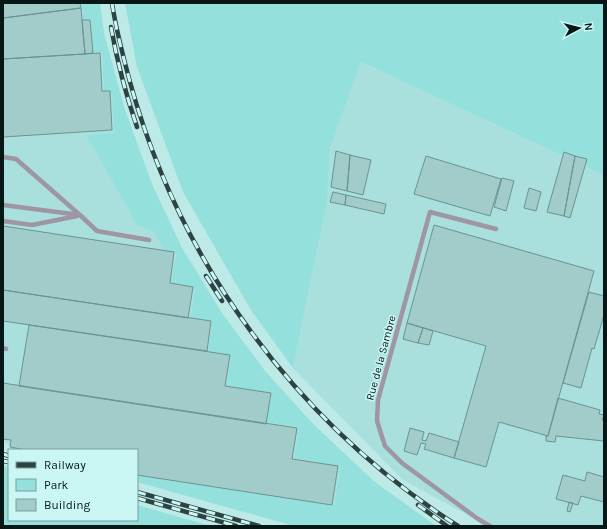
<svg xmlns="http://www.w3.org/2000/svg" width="607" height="529" font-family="Karla,sans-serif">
  <rect width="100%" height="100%" fill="#bde9e7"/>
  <path fill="#a9dfdc" d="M3,3H81L84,23L86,53L102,52L104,94H112L114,133L86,135L137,225L154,232L165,251L176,253L171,285L195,288L190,320L212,323L231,357L299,427L294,458L340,465L334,505L137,475V450H20L12,449L3,439Z
    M361,62L604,175V526H488L403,480L293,368L327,202L330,148Z"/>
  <path fill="#93e0dd" d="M81,3H100L104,33L124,107L152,184L182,248L222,313L265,371L313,424L375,482L436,526H294L137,482V475L334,505L340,466L294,458L299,427L265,422L226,388L231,357L208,353L212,323L190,320L195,289L171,285L176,253L165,251L154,232L137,225L86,135L114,133L112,94H104L102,52L86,53L84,23Z
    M125,3H604V175L361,62L330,148L327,202L293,368L251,310L183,192L137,67Z
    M3,466L9,467V520H137V505L211,526H3Z"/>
  <path fill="#a1ccca" stroke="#6a9492" d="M3,3H80L81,8L3,18Z
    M81,8L85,54L3,59V18Z
    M82,20H90L93,53L85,54Z
    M100,53L102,91H110L112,130L3,137V59Z
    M336,151L350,155L347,191L331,187Z
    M564,152L575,156L564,216L547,212Z
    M350,155L371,160L363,195L347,191Z
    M426,156L501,179L490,216L414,194Z
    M575,156L587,159L570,218L564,216Z
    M502,178L514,181L506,211L494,207Z
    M529,188L541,192L536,211L524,208Z
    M333,192L346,195L345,205L330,202Z
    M346,195L386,204L384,214L345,205Z
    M434,225L594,271L548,436L499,422L486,467L454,458L486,346L407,323Z
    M3,226L174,252L170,283L193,287L188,318L3,290Z
    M3,290L211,321L207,351L3,321Z
    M589,292L604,296V315L594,349L592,348L581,388L563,383Z
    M407,323L423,328L418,343L403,339Z
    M29,325L230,355L225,386L271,393L266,424L19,386Z
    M423,328L433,331L429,345L418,343Z
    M3,383L297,428L292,459L338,466L332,505L137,475V450H26L10,447L11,440L3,439Z
    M558,398L600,410L599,414L604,415L602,420H604V441L556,436L555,442L546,441V436H548Z
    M410,428L424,432L422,440L426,441L429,433L459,442L454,458L424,449L426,444L421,443L417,455L404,451Z
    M587,472L604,477V502L581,496L578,505L556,499L563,475L585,481Z
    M569,502L573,503L570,512L567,511Z"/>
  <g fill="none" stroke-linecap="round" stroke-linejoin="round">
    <path stroke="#9e96a2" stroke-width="4.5" d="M3,157L16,159L80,215
      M3,205L80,215L97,231L149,240
      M3,221L32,225L77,216
      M3,348L6,349
      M490,526L478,519L402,463L385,446L377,421L378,400L430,212L496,229"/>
    <g stroke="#2c4342" stroke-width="4.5">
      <path id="rail" d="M112,3C116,30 123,56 130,82C180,264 298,424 458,526
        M111,27C117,61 126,95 137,127
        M206,276L222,301
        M3,454L9,456
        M3,461L9,462
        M137,492L259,526
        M137,498L236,526
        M418,505L447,526"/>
    </g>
    <use href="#rail" stroke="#caf6f4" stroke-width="3" stroke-dasharray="9" stroke-linecap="butt"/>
  </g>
  <g text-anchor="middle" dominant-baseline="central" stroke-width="3" stroke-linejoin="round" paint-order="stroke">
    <g font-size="11" fill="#061716" stroke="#caf6f4">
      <text transform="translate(381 358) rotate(-75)">Rue de la Sambre</text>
    </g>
  </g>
  <rect width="607" height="529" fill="none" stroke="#061716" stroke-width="8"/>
  <rect x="8" y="449" width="130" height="72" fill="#caf6f4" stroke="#7c9d9b"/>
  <rect x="16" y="462" width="20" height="6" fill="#2c4342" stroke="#7c9d9b"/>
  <text x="44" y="469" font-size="12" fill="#061716">Railway</text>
  <rect x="16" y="479" width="20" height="12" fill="#93e0dd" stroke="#7c9d9b"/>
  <text x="44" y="489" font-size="12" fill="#061716">Park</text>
  <rect x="16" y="499" width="20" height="12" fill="#a1ccca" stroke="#7c9d9b"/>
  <text x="44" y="509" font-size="12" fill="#061716">Building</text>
  <g transform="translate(579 28) rotate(83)" stroke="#caf6f4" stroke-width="3" paint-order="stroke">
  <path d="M0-3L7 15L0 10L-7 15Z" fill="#061716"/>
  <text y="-6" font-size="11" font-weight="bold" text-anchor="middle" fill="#061716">N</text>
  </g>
</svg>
